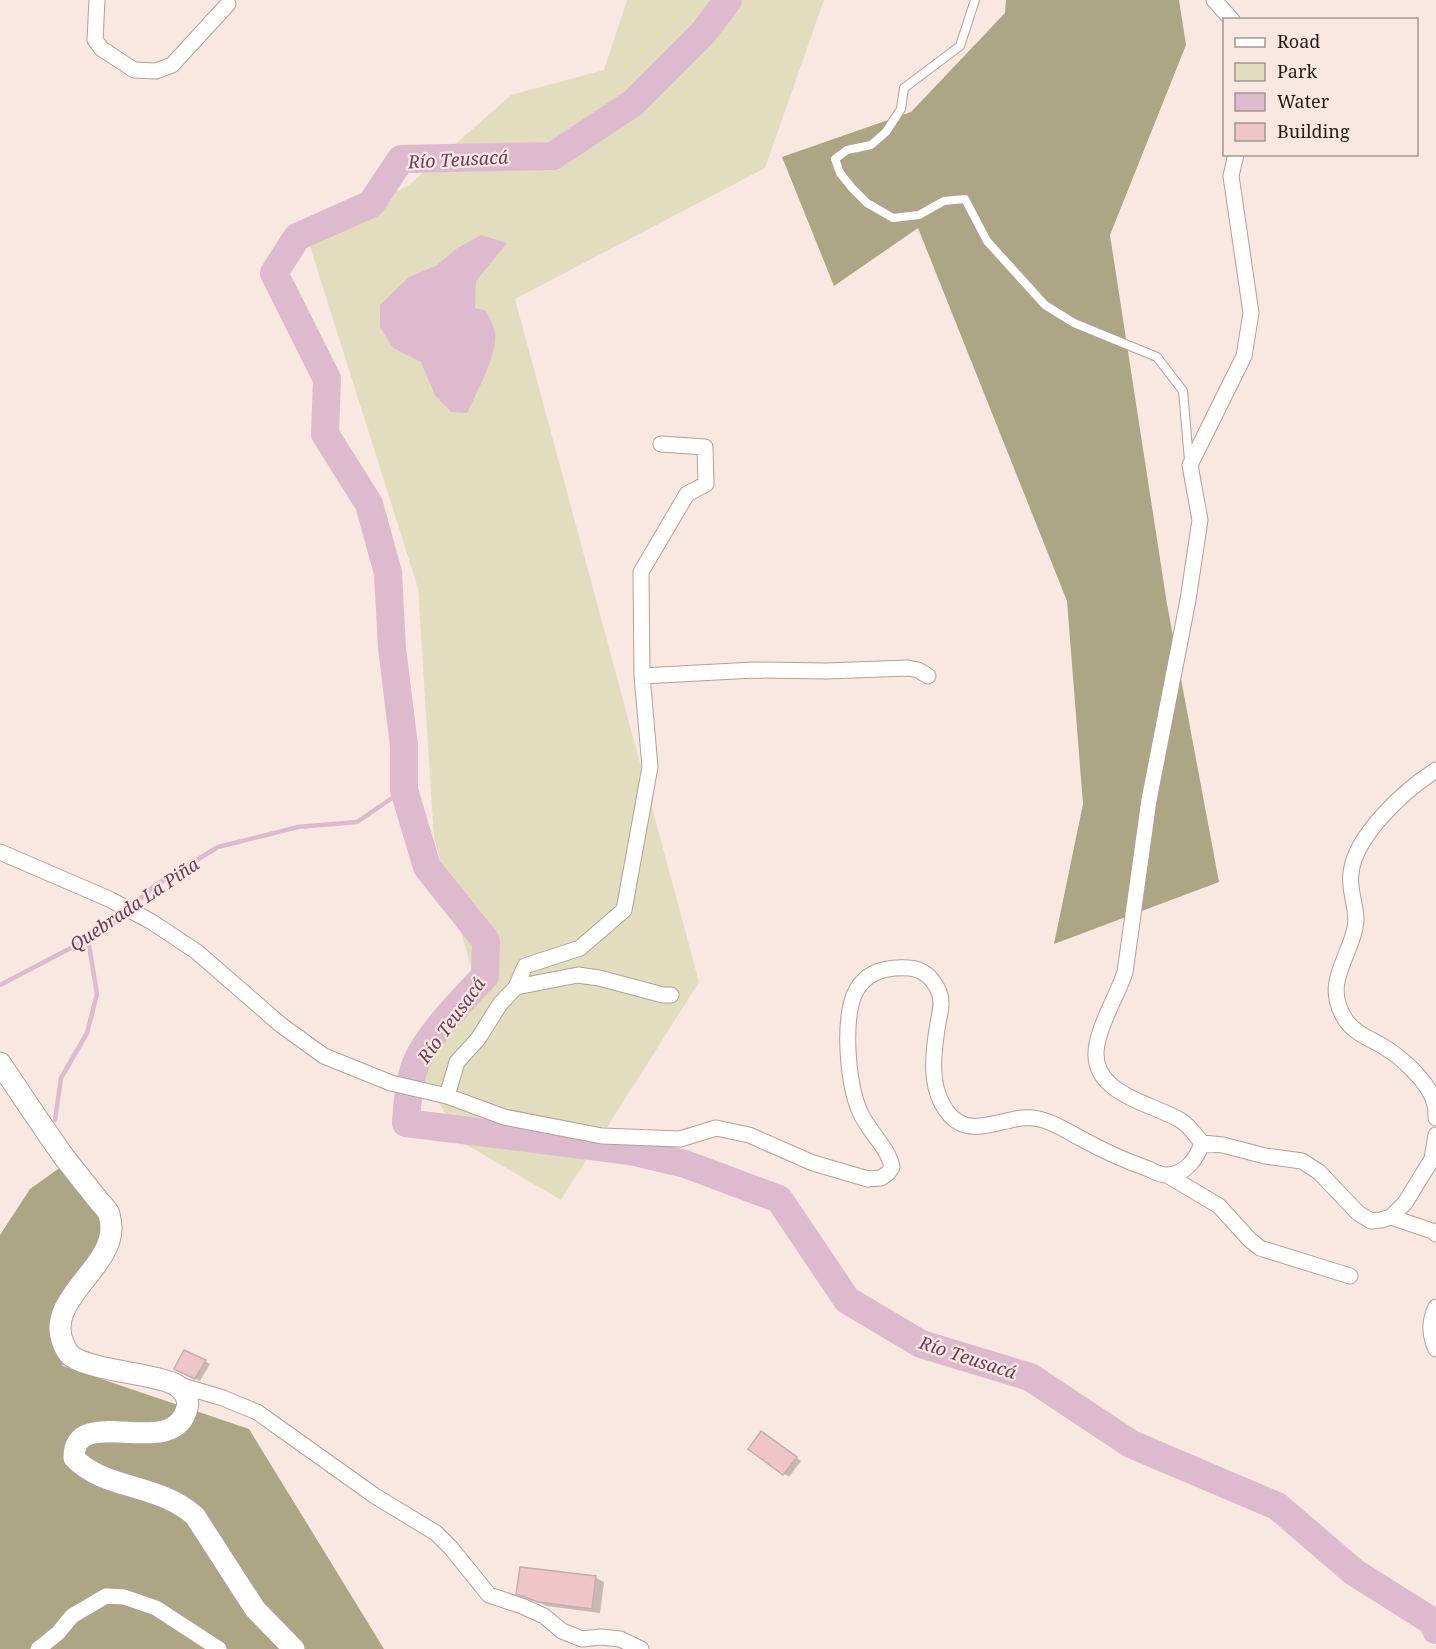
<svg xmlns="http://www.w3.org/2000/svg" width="1436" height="1649" font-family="'Noto Serif',serif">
  <rect width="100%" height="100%" fill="#f9e7e1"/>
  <path fill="#e2ddbe" d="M627,0H824L765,168L515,299L699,982L561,1200L467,1145L410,1060L474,977L434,838L418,588L307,237L409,185L511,95L604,70Z"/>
  <path fill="#aca684" d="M1006,0H1179L1186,45L1110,235L1167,604L1219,882L1054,944L1083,804L1067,601L918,228L834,286L782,157L911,112L1005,13Z
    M65,1164L108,1216V1242L64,1300L49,1331L63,1366L249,1429L384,1649H0V1235L30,1189Z"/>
  <path fill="#ddbace" d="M481,235L507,243L476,281L475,308L486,311C489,317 494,326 495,333C497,357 477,391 467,413L451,412L435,395L421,362L393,348L380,327V305L409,277L436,266L456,249Z"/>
  <path fill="#0003" d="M205,1361L210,1364L200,1381L181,1371Z
    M767,1436L801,1461L789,1477L750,1449Z
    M596,1578L604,1582L600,1613L547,1606L518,1593Z"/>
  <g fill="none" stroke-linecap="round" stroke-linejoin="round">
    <path stroke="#ddbace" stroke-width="4.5" d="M0,985L88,939L117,920L154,886L218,847L298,827L357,822L404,790
      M55,1120L61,1078L87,1033L97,994L88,939"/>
    <path stroke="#ddbace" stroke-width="28" d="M728,0L703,33L633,103L553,156L401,159L371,204L297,237L274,273L327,379L325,434L369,504L388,573L392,648L404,746V790L427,867L486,941L485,976C464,999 431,1031 418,1059C409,1076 407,1104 406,1123L630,1151L685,1164L779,1199L847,1300L921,1344L1030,1377L1131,1444L1277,1506L1354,1572L1433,1622L1436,1630"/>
  </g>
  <path fill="#efc5c9" stroke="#c1afb0" stroke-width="1.5" d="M184,1350L206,1360L195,1379L174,1369Z
    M761,1431L797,1457L783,1475L748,1449Z
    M520,1567L596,1576L592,1609L538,1602L516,1594Z"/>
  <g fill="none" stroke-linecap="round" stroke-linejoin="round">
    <g stroke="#b1a19b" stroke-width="10">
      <path id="lane" d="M975,0L960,46L904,88L901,109L886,132L871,145L847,150L835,159L840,173L852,188L867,203L893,218L919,215L944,201L965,199L987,241L1045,305L1074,323L1157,357L1183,391L1189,460"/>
    </g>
    <g stroke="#b1a19b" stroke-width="17">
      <path id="street" d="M97,0L95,40L102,49L134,70L156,71L172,65L228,4
        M1214,0L1232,20
        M642,676L754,670L826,671L908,668L918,670L928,676
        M1436,770C1405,790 1355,835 1351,873C1348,892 1359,909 1355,928C1348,961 1323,984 1345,1019C1353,1032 1368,1038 1381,1045C1400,1056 1430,1082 1435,1105C1436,1109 1436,1114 1436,1118
        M0,852L109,899L152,922L197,952L281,1025L324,1056L391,1083L447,1096L504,1117L602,1136L680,1139L716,1128L749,1135L813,1163L868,1179L881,1178L888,1173L892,1167C888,1147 868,1131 860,1112C852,1094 849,1070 848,1050C846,1004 852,964 909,968C923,969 933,978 939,992C943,1002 940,1013 938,1023C933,1053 928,1089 949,1114C973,1143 1010,1111 1039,1119C1054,1122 1067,1131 1080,1138C1102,1150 1123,1160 1146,1168C1152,1170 1161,1176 1168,1175C1186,1174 1197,1158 1202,1143C1196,1136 1189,1125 1180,1120C1149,1102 1087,1093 1097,1044C1102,1018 1117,997 1125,972L1149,800L1188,600L1200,520L1190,465L1244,356L1251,313L1231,176L1236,154
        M516,987L525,966L580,948L624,910L650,767L642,676L641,572L687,494L706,484L705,447L661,444
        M447,1096L457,1062L478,1039L500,1004L516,987L578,975L599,978L663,995H671
        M1202,1143L1223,1145L1265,1156L1302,1161L1319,1172L1358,1213L1371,1221L1381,1220L1391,1217L1405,1203L1432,1159L1436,1135
        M1167,1175L1219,1206L1250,1240L1260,1248L1350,1276
        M1391,1217L1432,1231L1436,1234
        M1436,1307C1429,1321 1429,1334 1436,1349
        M176,1384L223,1398L257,1412L375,1496L436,1533L451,1548L489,1595L522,1606L544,1616L562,1631L582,1639L601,1637L620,1639L641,1649
        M38,1649L58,1633L72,1616L106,1596L124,1597L156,1608L219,1649"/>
    </g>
    <g stroke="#b1a19b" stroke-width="23">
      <path id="secondary" d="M0,1063C21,1094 42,1126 64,1157C75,1171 87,1186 98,1200C101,1204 107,1209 109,1214C110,1218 111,1224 111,1228C112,1267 48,1299 62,1340C64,1346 67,1352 71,1356C91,1370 147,1373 172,1383C182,1387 190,1398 187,1408C174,1463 74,1401 74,1458C105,1490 158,1483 195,1516L255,1609L294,1649"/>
    </g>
    <use href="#lane" stroke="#fff" stroke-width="8"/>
    <use href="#street" stroke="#fff" stroke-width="15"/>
    <use href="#secondary" stroke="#fff" stroke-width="21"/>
  </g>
  <g text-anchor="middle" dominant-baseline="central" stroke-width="4.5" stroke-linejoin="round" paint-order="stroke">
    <g font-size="18" font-style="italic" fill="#6c3d5b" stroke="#f9e7e1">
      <text transform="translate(458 159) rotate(-3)">Río Teusacá</text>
      <text transform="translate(134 904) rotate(-34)">Quebrada La Piña</text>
      <text transform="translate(451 1020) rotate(-54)">Río Teusacá</text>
      <text transform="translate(968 1357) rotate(18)">Río Teusacá</text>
    </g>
  </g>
  <rect x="1223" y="18" width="195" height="138" fill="#f9e7e1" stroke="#a39691" stroke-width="1.5"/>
  <rect x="1235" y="38" width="30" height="9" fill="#ffffff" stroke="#a39691" stroke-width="1.5"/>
  <text x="1277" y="48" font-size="18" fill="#221c1a">Road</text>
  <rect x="1235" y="63" width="30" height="18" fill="#e2ddbe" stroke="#a39691" stroke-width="1.5"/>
  <text x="1277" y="78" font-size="18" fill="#221c1a">Park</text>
  <rect x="1235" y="93" width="30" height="18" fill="#ddbace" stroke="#a39691" stroke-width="1.5"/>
  <text x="1277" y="108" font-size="18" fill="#221c1a">Water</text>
  <rect x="1235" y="123" width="30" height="18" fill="#efc5c9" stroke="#a39691" stroke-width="1.5"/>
  <text x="1277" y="138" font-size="18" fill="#221c1a">Building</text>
</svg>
